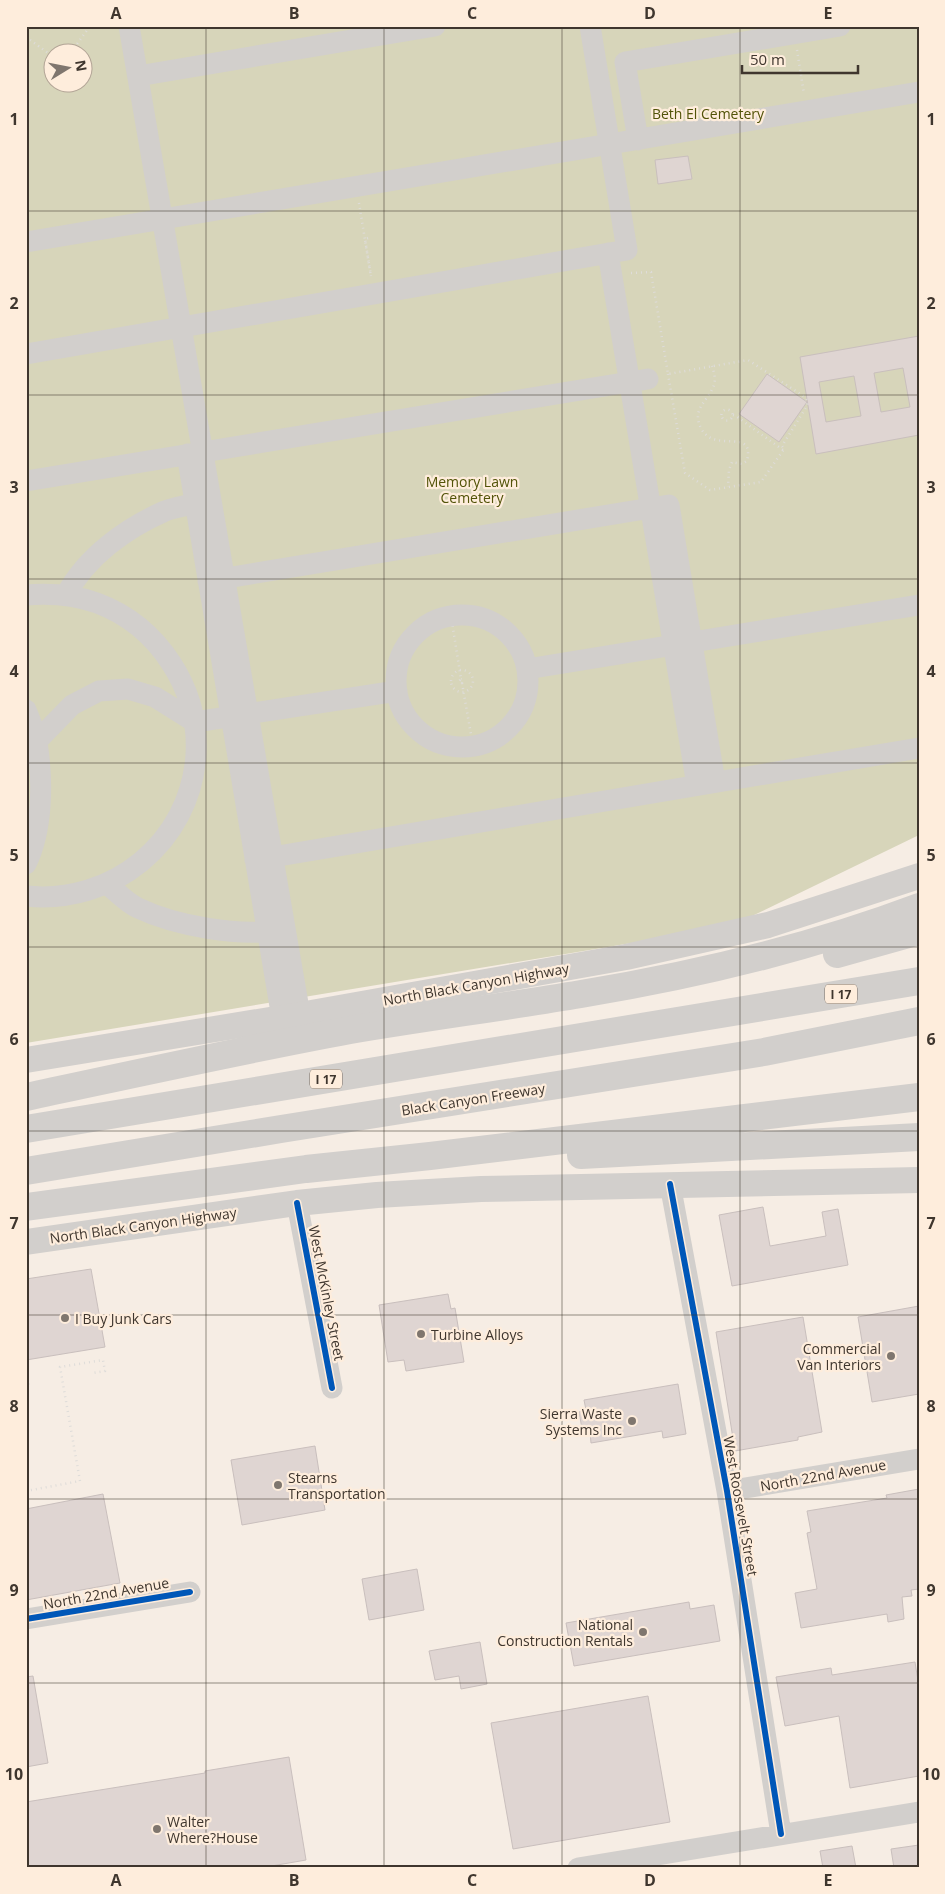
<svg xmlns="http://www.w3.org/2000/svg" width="945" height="1894" font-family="'Open Sans',sans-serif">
  <rect width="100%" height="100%" fill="#f6ede4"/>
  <path fill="#d7d5ba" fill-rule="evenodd" d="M26,26H919V835L750,917L674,936L26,1043ZM52,52H82V82H52Z"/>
  <path fill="#dfd5d2" stroke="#c9bfbd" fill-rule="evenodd" d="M688,156L692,179L658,184L655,160Z
    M919,336V435L816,454L800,357ZM903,368L910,407L881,412L874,373ZM854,376L861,416L826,422L819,382Z
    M767,374L807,402L779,442L739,414Z
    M763,1207L770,1246L826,1236L822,1212L838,1209L848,1265L732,1286L719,1215Z
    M91,1269L105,1347L26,1360V1279Z
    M448,1294L451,1309L455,1308L464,1362L406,1371L404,1360L388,1362L379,1305Z
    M919,1306V1394L872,1402L858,1317Z
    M803,1317L822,1432L798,1437V1440L735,1451L716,1332Z
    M678,1384L686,1434L663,1438L662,1431L591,1443L590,1432L583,1434L579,1412L586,1410L584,1400Z
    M315,1446L325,1510L242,1525L231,1460Z
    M919,1489V1589L911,1590L912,1596L902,1597L904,1619L888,1622L887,1614L801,1628L795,1593L817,1589L807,1533L811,1532L807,1511L887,1498L886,1495Z
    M103,1494L120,1583L26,1600V1509Z
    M417,1569L424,1610L369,1620L362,1579Z
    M689,1602L690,1609L714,1605L720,1641L574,1666L566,1623Z
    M480,1642L487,1684L461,1689L459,1676L435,1680L429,1651Z
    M915,1662L919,1687V1776L850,1788L839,1716L785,1726L776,1677L831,1668L832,1675Z
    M33,1676L48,1763L26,1767V1677Z
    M648,1696L670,1822L513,1849L491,1723Z
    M289,1757L306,1860L260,1868H26V1802L205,1773V1771Z
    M919,1845V1868H894L891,1849Z
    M852,1846L856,1868H823L820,1851Z"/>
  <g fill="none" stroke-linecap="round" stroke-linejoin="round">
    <path stroke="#dedcd9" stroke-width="2.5" stroke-dasharray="1 4" stroke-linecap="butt" d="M26,37L48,53L52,54
      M797,50L804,94
      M65,52L75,47L90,26
      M359,203L371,277
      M368,238L365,239L371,276
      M631,273L651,272L668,374L748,360L805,397L808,402L807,406L782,446L784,449L761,482L710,490L685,473L668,374
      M712,366C714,372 716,379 714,385C708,402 690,409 702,430C716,453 755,427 747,461L742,464L732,462L729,470L728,487
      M721.5 415a5.5 5.5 0 1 1 11 0a5.5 5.5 0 1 1-11 0Z
      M733,415L736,416L783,450
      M451,616L461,679L459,681L462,683L463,680L461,679
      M451 681a11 11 0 1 1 22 0a11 11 0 1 1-22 0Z
      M462,683L473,746
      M26,1374L29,1386H26
      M26,1491L80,1481L60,1367L103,1360L105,1371L93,1373"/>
    <path stroke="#d2cfcc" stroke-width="21" d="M129,26L300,1015
      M138,76L435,26
      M638,140L625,62L840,26
      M26,242L919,92
      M608,253L697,785
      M26,354L627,250L590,26
      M187,454L282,1018
      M26,481L648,379
      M208,581L669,505L715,782
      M26,595C50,593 75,595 97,603C159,626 200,690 196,755C190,843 112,905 26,896
      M66,595C86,557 126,528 165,511C175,507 186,506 195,503
      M396 681a66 66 0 1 1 132 0a66 66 0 1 1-132 0Z
      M527,669L919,605
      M26,710C30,720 35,731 37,743C43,780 43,829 26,864
      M37,741L72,705L99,691L128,689L155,697L195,722L397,691
      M255,860L919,748
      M107,884C117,892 127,903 138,908C176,926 239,937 280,930
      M670,1184L727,1491L781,1834
      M297,1203L332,1388
      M727,1491L919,1459
      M26,1619L190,1592
      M578,1868L919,1812"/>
    <path stroke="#d2cfcc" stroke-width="26" d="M26,1060L300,1015L626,957L768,925L919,876
      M26,1242L297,1203L377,1195L481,1189L919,1180"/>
    <path stroke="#d2cfcc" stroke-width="28" d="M837,954L919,931
      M26,1097C134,1074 242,1050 350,1030C427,1017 504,1007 581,994C696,975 810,948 919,907
      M26,1129L919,981
      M581,1155L919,1137
      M26,1171L281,1129L764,1052L919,1021
      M26,1207L306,1169L430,1156L919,1097"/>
    <g stroke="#feeddc" stroke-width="9">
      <path id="cycleway" d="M670,1184L727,1491L781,1834
        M297,1203L332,1388
        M26,1619L190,1592"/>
    </g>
    <use href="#cycleway" stroke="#0057b8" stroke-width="6"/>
  </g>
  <path fill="none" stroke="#3f362e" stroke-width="1" stroke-opacity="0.55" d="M206,26V1868M384,26V1868M562,26V1868M740,26V1868M26,211H919M26,395H919M26,579H919M26,763H919M26,947H919M26,1131H919M26,1315H919M26,1499H919M26,1683H919"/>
  <g fill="#7f766e" stroke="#feeddc" stroke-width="2">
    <circle cx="65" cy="1318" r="5"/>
    <circle cx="421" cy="1334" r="5"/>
    <circle cx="891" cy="1356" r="5"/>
    <circle cx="632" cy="1421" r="5"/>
    <circle cx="278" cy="1485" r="5"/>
    <circle cx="643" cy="1632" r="5"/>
    <circle cx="157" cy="1829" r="5"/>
  </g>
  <g text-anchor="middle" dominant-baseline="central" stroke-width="4.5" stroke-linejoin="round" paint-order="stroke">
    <g fill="#feeddc" stroke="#786d62" stroke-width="1">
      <rect x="825" y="984.5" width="32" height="19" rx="4"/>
      <rect x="310" y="1069.5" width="32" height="19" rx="4"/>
    </g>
    <g font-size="12" font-weight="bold" fill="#3f362e">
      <text x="841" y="994">I 17</text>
      <text x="326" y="1079">I 17</text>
    </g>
    <g font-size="14" fill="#525308" stroke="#feeddc">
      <text x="708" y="113">Beth El Cemetery</text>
      <text x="472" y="481">Memory Lawn<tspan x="472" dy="16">Cemetery</tspan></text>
    </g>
    <g font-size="14" fill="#3f362e" stroke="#feeddc">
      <text transform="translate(476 984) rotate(-10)">North Black Canyon Highway</text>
      <text transform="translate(473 1099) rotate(-9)">Black Canyon Freeway</text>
      <text transform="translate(143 1225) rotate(-8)">North Black Canyon Highway</text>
      <text transform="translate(327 1293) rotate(79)">West McKinley Street</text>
      <text transform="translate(823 1475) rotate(-10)">North 22nd Avenue</text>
      <text transform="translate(741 1506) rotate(80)">West Roosevelt Street</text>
      <text transform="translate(106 1593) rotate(-10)">North 22nd Avenue</text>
    </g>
    <g font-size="14" fill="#3f362e" stroke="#feeddc" text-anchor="start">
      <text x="75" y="1318">I Buy Junk Cars</text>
      <text x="431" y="1334">Turbine Alloys</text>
      <text x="881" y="1348" text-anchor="end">Commercial<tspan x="881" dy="16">Van Interiors</tspan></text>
      <text x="622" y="1413" text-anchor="end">Sierra Waste<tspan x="622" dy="16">Systems Inc</tspan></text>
      <text x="288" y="1477">Stearns<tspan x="288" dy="16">Transportation</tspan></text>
      <text x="633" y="1624" text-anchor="end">National<tspan x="633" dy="16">Construction Rentals</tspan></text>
      <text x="167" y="1821">Walter<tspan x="167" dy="16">Where?House</tspan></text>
    </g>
  </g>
  <rect width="945" height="1894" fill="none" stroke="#feeddc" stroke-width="55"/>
  <g transform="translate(68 68) rotate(80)"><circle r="24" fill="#feeddc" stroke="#b2a496"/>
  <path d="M0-4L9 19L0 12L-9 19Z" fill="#7f766e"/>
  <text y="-8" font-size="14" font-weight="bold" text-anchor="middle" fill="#3f362e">N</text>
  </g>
  <path d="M742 65v8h116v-8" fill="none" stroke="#3f362e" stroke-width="2.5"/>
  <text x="750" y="65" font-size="15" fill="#3f362e" stroke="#feeddc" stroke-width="4" paint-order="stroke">50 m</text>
  <rect x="28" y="28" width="890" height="1838" fill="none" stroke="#3f362e" stroke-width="2"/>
  <g font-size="16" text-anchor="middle" font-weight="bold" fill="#3f362e">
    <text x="116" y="19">A</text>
    <text x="294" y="19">B</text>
    <text x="472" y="19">C</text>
    <text x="650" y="19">D</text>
    <text x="828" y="19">E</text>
    <text x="14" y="125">1</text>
    <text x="931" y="125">1</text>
    <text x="14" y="309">2</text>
    <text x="931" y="309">2</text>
    <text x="14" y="493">3</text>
    <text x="931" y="493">3</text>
    <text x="14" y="677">4</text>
    <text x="931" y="677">4</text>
    <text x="14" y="861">5</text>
    <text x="931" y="861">5</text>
    <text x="14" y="1045">6</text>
    <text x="931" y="1045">6</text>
    <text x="14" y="1229">7</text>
    <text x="931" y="1229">7</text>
    <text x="14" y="1412">8</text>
    <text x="931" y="1412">8</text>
    <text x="14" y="1596">9</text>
    <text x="931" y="1596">9</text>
    <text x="14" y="1780">10</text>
    <text x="931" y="1780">10</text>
    <text x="116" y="1886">A</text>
    <text x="294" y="1886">B</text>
    <text x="472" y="1886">C</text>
    <text x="650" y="1886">D</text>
    <text x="828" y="1886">E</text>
  </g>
</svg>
